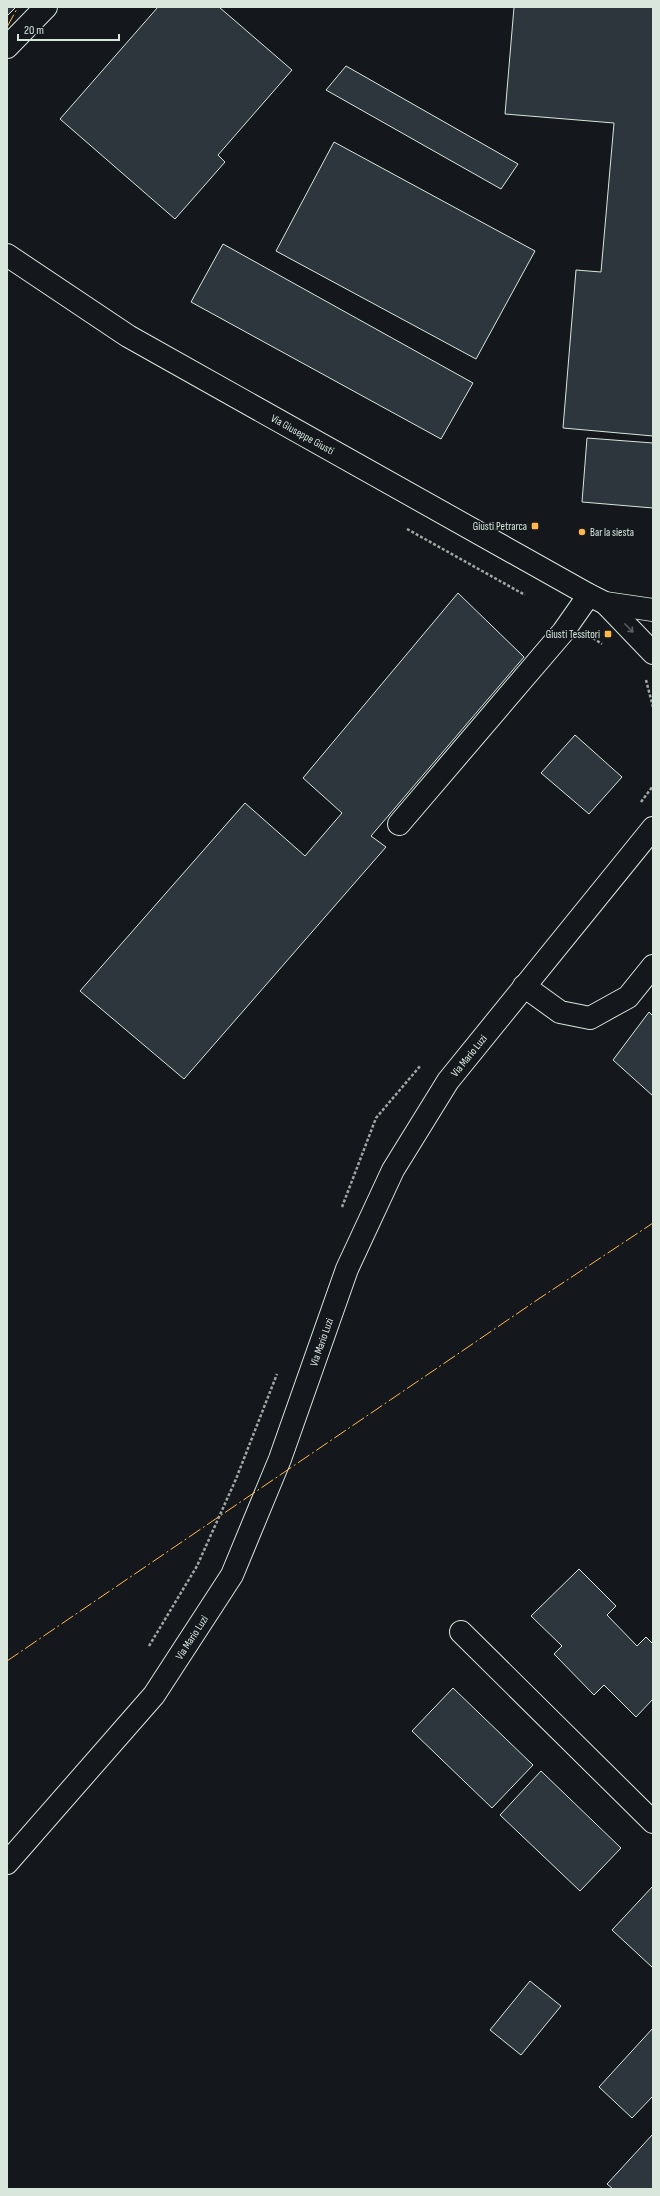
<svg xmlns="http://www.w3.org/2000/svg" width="660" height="2196" font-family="'Sofia Sans Condensed',sans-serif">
  <rect width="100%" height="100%" fill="#14181c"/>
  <path fill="#2c363c" stroke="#d8e6dc" d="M7,7H16L7,16Z
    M158,7H219L292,70L218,155L225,162L175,219L60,119Z
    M514,7H653V436L563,428L576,270L601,272L614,123L505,114Z
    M346,66L518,164L501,189L326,90Z
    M334,142L535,251L476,359L276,251Z
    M223,244L473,383L441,439L191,302Z
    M587,438L653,443V508L582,502Z
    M458,593L524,657L371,836L386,847L184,1079L80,991L245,803L305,856L342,813L303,778Z
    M575,735L622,777L589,814L541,773Z
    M649,1012L653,1016V1096L613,1060Z
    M579,1569L616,1606L607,1615L637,1646L646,1637L653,1644V1699L636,1717L604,1685L594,1695L554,1654L562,1646L531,1616Z
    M453,1688L533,1765L492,1808L412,1731Z
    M541,1771L621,1848L580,1891L500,1815Z
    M653,1886V1968L612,1930Z
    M530,1981L561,2006L521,2055L490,2030Z
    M653,2028V2096L632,2118L599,2087Z
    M653,2134V2189H613L607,2184Z"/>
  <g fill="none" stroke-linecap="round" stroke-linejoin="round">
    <g stroke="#d8e6dc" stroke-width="24">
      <g id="minor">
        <path d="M7,47L46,7"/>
        <path id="s1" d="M7,255L128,336L589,595L605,603L653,610"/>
        <path d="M605,603L653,653"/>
        <path d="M399,824L563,632L589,595"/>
        <path d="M524,986L560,1012L590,1018L628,997L653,966"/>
        <path d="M461,1632L653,1822"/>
        <path id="s2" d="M7,1863L154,1695L232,1575L280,1459L347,1269L393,1170L448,1081L653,828"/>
      </g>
    </g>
    <path stroke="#9da8a2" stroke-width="2.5" stroke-dasharray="3 2" stroke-linecap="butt" d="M407,529L525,595
      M593,638L602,644
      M646,680L653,707
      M641,802L653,786
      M342,1207L376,1118L421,1065
      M149,1646L197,1566L236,1479L277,1374"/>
    <use href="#minor" stroke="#14181c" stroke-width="22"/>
    <path stroke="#ffb74d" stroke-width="1" stroke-dasharray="14 3 2 3" stroke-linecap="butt" d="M7,27L18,7
      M7,1661L540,1298L653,1223"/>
  </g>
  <defs><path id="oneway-shaft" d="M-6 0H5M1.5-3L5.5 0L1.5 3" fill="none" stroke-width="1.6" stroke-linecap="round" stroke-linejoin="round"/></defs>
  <use stroke="#59605f" href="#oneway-shaft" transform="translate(629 628) rotate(45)"/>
  <g fill="#ffb74d" stroke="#14181c" stroke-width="1.5">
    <rect x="531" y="522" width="8" height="8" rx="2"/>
    <circle cx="582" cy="532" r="4"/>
    <rect x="604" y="630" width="8" height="8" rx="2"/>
  </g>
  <g text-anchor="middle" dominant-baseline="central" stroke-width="3" stroke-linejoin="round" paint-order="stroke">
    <g font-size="11" fill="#d8e6dc" stroke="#14181c">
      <text stroke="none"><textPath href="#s1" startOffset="346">Via Giuseppe Giusti</textPath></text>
      <text stroke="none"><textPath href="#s2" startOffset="940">Via Mario Luzi</textPath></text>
      <text stroke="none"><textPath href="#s2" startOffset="616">Via Mario Luzi</textPath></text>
      <text stroke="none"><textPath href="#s2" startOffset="292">Via Mario Luzi</textPath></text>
    </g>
    <g font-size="11" fill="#d8e6dc" stroke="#14181c" text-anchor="end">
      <text x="527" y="526">Giusti Petrarca</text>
      <text x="590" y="532" text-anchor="start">Bar la siesta</text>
      <text x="600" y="634">Giusti Tessitori</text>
    </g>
  </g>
  <rect width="660" height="2196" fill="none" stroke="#d8e6dc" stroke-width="16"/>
  <path d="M18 34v6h101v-6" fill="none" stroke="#d8e6dc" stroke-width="2"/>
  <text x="24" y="34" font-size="12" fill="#d8e6dc" stroke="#14181c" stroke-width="3" paint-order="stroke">20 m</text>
</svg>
